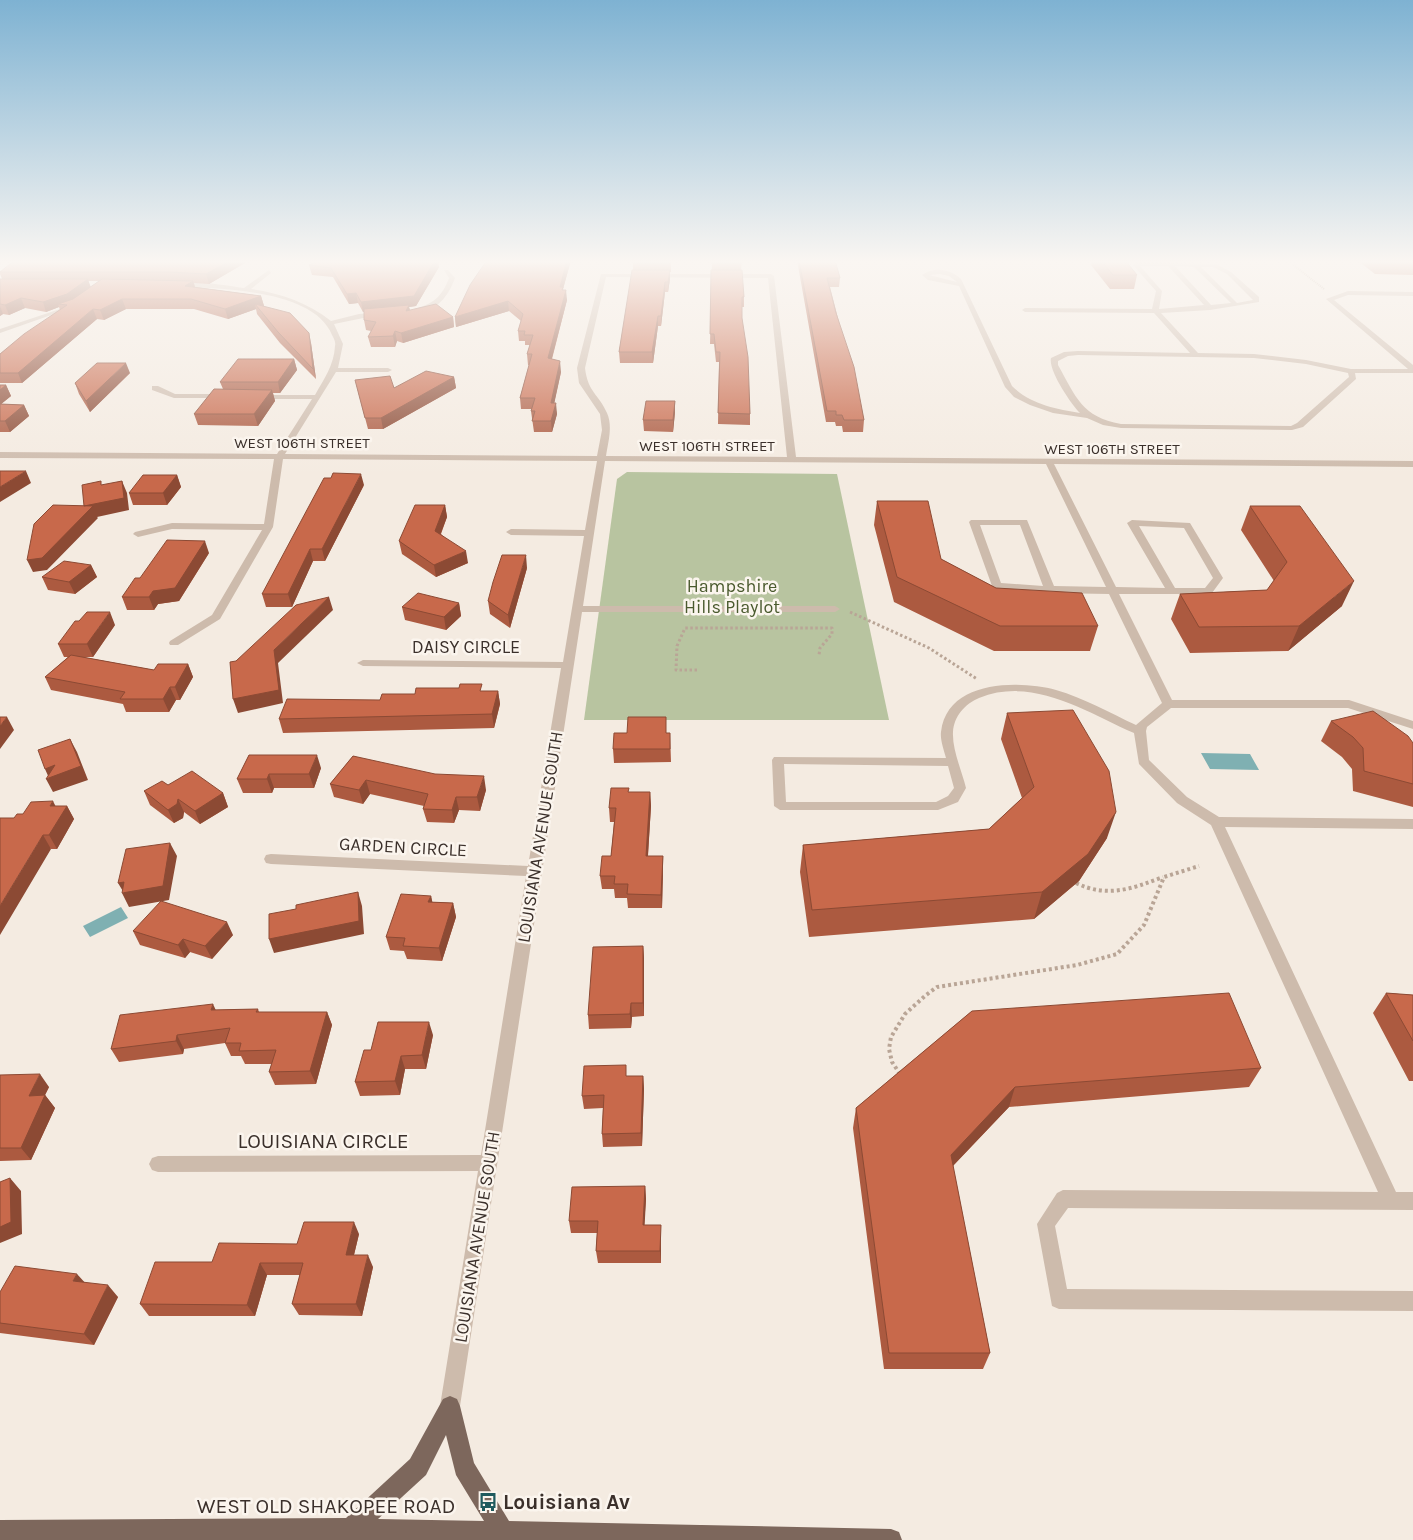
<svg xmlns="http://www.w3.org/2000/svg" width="1413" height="1540" font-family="Karla,sans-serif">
  <rect width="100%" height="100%" fill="#f4ebe1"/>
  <path fill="#b8c4a0" d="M627,472L837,474L889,720H584L617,479Z"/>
  <path fill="#7fb0b2" d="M1201,753L1250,754L1259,770L1210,769Z
    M121,907L128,918L90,937L83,926Z"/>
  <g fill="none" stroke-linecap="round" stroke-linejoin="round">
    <path stroke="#b9a596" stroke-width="2" stroke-dasharray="1 1" stroke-linecap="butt" d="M1287,260L1324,289
      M0,264L6,260"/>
    <path stroke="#b9a596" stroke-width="3" stroke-dasharray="2.5 2.5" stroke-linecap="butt" d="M850,612L929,648L977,679
      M697,670H676L677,646L685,628H832V634L820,648L819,655"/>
    <path stroke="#b9a596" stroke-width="4" stroke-dasharray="3 3" stroke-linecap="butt" d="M1076,883C1107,898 1132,889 1163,877
      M900,1074L892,1062L889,1049L891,1037L905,1014L926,995L937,987L1077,965L1117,954L1144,925L1164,877L1199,866"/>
    <path fill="#cdbbac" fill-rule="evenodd" d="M1135,262L1216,264L1231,272L1259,297V302L1210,310L1161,313L1198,353L1254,354L1306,360L1351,369H1408L1326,299L1348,291L1413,292V296L1348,295L1334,300L1413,365V373H1355L1356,379L1303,427L1292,430L1121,428L1103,425L1087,418L1053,413L1030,405L1014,397L1005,387L959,286L928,280L922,275C934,266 951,269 961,279L1012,386C1030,404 1056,409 1080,413C1071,404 1048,370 1051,358L1064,352L1078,351L1190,353L1154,313L1025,312L1022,310L1025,308L1152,309L1156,291L1133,265ZM1140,266H1168L1204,305L1159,309L1162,291ZM1175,266L1194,267L1231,303L1211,305ZM1201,267H1213L1227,274L1253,300L1237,303ZM940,274L949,276L957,282L929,275ZM1078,355L1254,358L1306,364L1348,373L1349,377L1297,423L1291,426L1121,424C1082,417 1076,397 1058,365V361L1068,356Z
      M269,270L271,273L251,289C280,293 307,302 331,321L359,314L383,312V314L334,324L343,344L338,368H388L392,370L388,372H336L285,454L597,456L602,430L600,414L579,383L577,368L601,274H771L774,276L796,457L1413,461V467L1054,464L1116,587L1165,588L1127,523L1132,520L1190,523L1223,578L1212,593L1208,594H1119L1172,700H1349L1413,721V729L1348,708H1171L1147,727L1146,731L1149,760L1187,797L1219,817L1413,819V829L1225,827L1396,1192H1413V1210L1068,1208L1055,1226L1067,1289L1413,1291V1311L1059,1309L1052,1306L1037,1224L1057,1193L1063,1190L1378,1192L1211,825L1177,803L1139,764L1134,733C1086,712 1034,676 979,698C965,704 954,716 953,732C952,750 962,771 966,788L958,802L938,810H780L774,806L772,760L774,757L946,758C944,750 940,740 941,732C947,680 1018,680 1056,690C1084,698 1110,713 1136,725L1162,703L1109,594L1050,593L997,589L992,586L969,522L971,520H1027L1054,586L1106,587L1046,464L605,461L583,606H835L840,609L835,612H582L460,1406L457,1413L450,1416L443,1413L440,1406L478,1171L158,1172L152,1170L149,1164L152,1158L158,1156L481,1155L526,876L271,864L266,863L264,859L266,855L271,854L528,866L561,668L363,666L357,663L363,660L563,662L584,536L511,535L506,532L511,529L585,530L597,461L283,459L273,527L220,619L178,645H170L169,643L170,641L212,615L262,530L172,529L138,537L133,534L135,532L172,523L264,524L274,459L0,458V452L277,454L312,399H259L255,397L259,395H315C324,379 334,365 335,346C336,342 334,339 332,335C314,290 221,288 179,287L176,285C187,278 229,286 244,288ZM606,277L768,278L787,457L606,456C608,443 613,426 607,413C599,394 588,393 585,368ZM980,525H1020L1043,586L1001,583ZM1139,526L1184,528L1213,578L1205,588H1175ZM784,764L948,766L954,788L948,796L936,802H786Z
      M444,270H448L455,278C448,297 436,313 414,311V309C433,304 442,297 449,278Z
      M69,306L74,307L0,333V329Z
      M152,386H158L175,394H224L228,396L224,398H174L152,390Z"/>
    <path fill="#7d675c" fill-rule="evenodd" d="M450,1396L457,1399L460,1406L474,1463L509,1521L891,1529L899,1532L902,1540H0V1520L346,1518L410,1459L443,1399ZM446,1435L456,1475L484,1521L378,1519L426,1475Z"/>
  </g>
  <path fill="#ac5a40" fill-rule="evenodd" d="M250,260L209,284L194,283L195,287L261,296L264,306L311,343L316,379L280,343L257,314L256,309L228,319L194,309H126L104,320L97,319L22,383H0V354L60,310L59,307L46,312L25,308L9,315L3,314L0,316V279H2L0,274V271ZM88,281H99L91,287Z
    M487,260H571L563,289L567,300L552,359L561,372L554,403L557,414L552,432H534L531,411L532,409H521L520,398L529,365H528L527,354L530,345H525V341H519L518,331L521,321L509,311L456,327L455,317Z
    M671,260V272H670V279L668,292H665L661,326H658L653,363H620L619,352L633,270V263Z
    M712,260H742L741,270L744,297V307H742V318L750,414V425L718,424L719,362H716L714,344H710Z
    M797,260H835L840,278L839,287H830L864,420L863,432H843L842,426H836L835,422H826Z
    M1093,260H1125L1137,275L1134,289H1110L1091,265Z
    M1357,260H1413V275L1375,274Z
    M309,265L439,267L416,306L409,307L410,310L453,317L454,327L403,343L397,341L395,347H371L368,337L371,331L366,330L364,320V312H363L358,303L349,304L333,277L312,275Z
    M294,359L297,370L280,393H273L275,401L258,426L198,425L194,414L223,389L220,382Z
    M130,373L90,412L79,394L75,383Z
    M454,377L456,388L383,429H368L355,380L394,388Z
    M0,385H6L11,396L1,404L24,405L29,416L10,432H0Z
    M675,401V412L673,432L644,431L643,420Z
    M177,475L181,487L167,505H133L129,493Z
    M364,485L325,561H313L292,607H266L262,594Z
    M877,501L941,559L996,588L1098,626L1090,651H994L894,602L874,525Z
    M445,505L447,517L441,534L468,563L436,577L402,554L399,541Z
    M1250,506L1342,606L1288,651L1190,653L1171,619L1180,594L1267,590L1274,581L1241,530Z
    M209,553L179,601L158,604L154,610H127L122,597L140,578Z
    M91,565L97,577L75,594L48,590L42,577Z
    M527,568L510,628L490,614L488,601Z
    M459,603L461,616L446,630L405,620L402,607Z
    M115,625L93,657H83L154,670L188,664L193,677L180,700H176L169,712H126L123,704L51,690L45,677L68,657H64L58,644Z
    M483,691H498L500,704L494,728L283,733L279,719L415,694Z
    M1007,713L1107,838L1079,881L1034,919L809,937L800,872L803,845L989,829L1022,798L1001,739Z
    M1331,721L1413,743V807L1353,791L1352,769L1342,757L1321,741Z
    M667,733H670L671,762L614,763L613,749Z
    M249,755L321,768L314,788H274L272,793H243L237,779Z
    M353,756L486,790L480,811L459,810L454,823L427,822L423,809L424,806L370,794L363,804L334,797L330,784Z
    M168,785L223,793L228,807L200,824L184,812L183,818L174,823L150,805L144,791Z
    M629,792H650L651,806L648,856H663V869L662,908H628L627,898H615L614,889H602L600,876L611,856L614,822H610L609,808Z
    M55,806H67L74,819L57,849H51L14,818L23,814Z
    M431,896L432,902L453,903L456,917L442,961L407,959L404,951L390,950L386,937Z
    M133,931L233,935L212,959L190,952L185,958L140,945Z
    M643,946L644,959V1016L632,1017L631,1028L589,1029L588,1015Z
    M1386,993L1413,995V1081H1409L1373,1013Z
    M258,1009L259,1012H327L332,1025L316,1084L275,1085L269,1072L272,1064H245L241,1056H231L225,1043L184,1049L183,1054L119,1062L111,1049L216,1010Z
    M972,1011L1261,1068L1249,1087L1009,1107L953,1166L990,1353L983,1369H884L853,1128L856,1108Z
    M433,1035L426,1069H405L400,1095L360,1096L355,1082L371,1050Z
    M0,1075L49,1087L45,1095L55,1108L31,1160L0,1161Z
    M627,1076H643L644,1089L642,1146L603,1147L602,1134L603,1108L584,1109L582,1096Z
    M645,1186L646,1199L644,1225L661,1237V1263H598L596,1251L597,1233H571L569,1221Z
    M359,1234L354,1255L373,1267L362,1316L299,1315L292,1304L300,1275H267L255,1316H149L140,1304L212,1262L297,1244Z
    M85,1283L118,1297L94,1345L0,1333V1292Z"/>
  <path fill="#8c4a34" d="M231,260H250L209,284L206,274Z
    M435,260H438L439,267L416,306L409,307L411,315L406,311L408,307L363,312L361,302Z
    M567,260H571L563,289L564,296L560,287Z
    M670,270V279L668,292V282Z
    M88,279L91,289L71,303L58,304L59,307L46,312L43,302Z
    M193,281L196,291L185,286Z
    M665,282V292L661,326V316Z
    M566,290L567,300L549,369L548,358Z
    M356,293L358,303L349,304L347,294Z
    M261,296L264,306L255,304L256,309L228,319L225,309Z
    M21,298L25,308L9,315L5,305Z
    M122,299L126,309L104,320L100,310Z
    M508,301L509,311L456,327L455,317Z
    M0,306L3,314L0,316Z
    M93,309L97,319L22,383L18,373Z
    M658,316V326L653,363L652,352Z
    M453,317L454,327L403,343L401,333Z
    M395,331L397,341L395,347L393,336Z
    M309,333L311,343L316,379L313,369Z
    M294,359L297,370L280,393L278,382Z
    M560,361L561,372L552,414L551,403Z
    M126,363L130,373L90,412L86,401Z
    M454,377L456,388L383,429L381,418Z
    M6,385L11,396L0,405V390Z
    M272,390L275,401L258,426L254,414Z
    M675,401V412L673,432V420Z
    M556,403L557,414L552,432L551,421Z
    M24,405L29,416L10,432L5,421Z
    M26,471L31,483L0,502V487Z
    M361,474L364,485L325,561L322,549Z
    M177,475L181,487L167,505L163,493Z
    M122,481L127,493L129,510L97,517L98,518L47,570L33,572L27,560L84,506Z
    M445,505L447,517L437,543L435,531Z
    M205,541L209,553L179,601L158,604L154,610L149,597L153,591Z
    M310,549L313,561L292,607L288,594Z
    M466,551L468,563L436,577L434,565Z
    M526,555L527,568L510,628L508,615Z
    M91,565L97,577L75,594L69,582Z
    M1354,581L1342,606L1288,651L1299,626Z
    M329,597L333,610L278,663L283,703L238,713L233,699L274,650Z
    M459,603L461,616L446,630L444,617Z
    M110,612L115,625L93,657L87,644Z
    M188,664L193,677L180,700L175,687Z
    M170,687L176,700L169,712L163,699Z
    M498,691L500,704L494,728L492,714Z
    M7,717L14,730L0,749V726Z
    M70,739L77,752L88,780L53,792L46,779L49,778L45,769Z
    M317,755L321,768L314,788L309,774Z
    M269,774L274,788L272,793L267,779Z
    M484,776L486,790L480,811L477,797Z
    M366,780L370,794L363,804L359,790Z
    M650,792L651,806L647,869L646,856Z
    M223,793L228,807L200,824L195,811Z
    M456,797L459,810L454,823L452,810Z
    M178,799L184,812L183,818L174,823L168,810Z
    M53,801L60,815L50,806Z
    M67,806L74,819L57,849L49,835Z
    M1116,812L1107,838L1079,881L1034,919L1042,892Z
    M43,835L51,849L0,935V906Z
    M170,843L177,856L169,900L129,907L122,893H124L118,883Z
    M663,856V869L662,908L661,895Z
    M358,892L362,906L364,934L274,953L269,939Z
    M431,896L434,909L428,902Z
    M453,903L456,917L442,961L439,948Z
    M227,922L233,935L212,959L205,946Z
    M183,939L190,952L185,958L178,945Z
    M643,946L644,959V1016L643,1003Z
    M631,1003L632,1017L631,1028L630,1014Z
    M213,1004L219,1017L211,1010Z
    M327,1012L332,1025L316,1084L310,1071Z
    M429,1022L433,1035L426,1069L422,1055Z
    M177,1035L184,1049L183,1054L176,1041Z
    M401,1056L405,1069L400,1095L395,1081Z
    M40,1074L49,1087L45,1095L55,1108L31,1160L21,1148L29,1096Z
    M643,1076L644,1089L642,1146L641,1133Z
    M1015,1087L1009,1107L945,1174L951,1155Z
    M10,1178L21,1191L22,1234L0,1243V1227Z
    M645,1186L646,1199L644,1237L643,1225Z
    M354,1222L359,1234L351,1267L346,1255Z
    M661,1225V1263L660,1251Z
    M368,1255L373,1267L362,1316L356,1304Z
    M260,1263L267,1275L255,1316L247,1305Z
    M77,1274L88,1286L73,1281Z
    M108,1285L118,1297L94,1345L84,1334Z"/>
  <path fill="#c8694b" stroke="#8c4a34" d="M15,260H231L206,274L169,272H0Z
    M319,260H435L414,296L361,302L356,293L347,294L331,268L309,265Z
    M487,260H567L560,287H563L562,290H566L548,358L560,361L551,403H556L551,421H532L535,411H531L535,398H520L532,354H527L533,335H524L525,331H518L523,314L508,301L455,317L470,285Z
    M634,260H671V263H633Z
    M712,260H742V263H711Z
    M799,260H835L840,278H827L836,313L854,367L864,420H844L842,415H836V411H827Z
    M1101,260H1125L1137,275H1113Z
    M632,270H670L668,282H665L661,316H658L652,352H619Z
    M711,270H742L744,297H742V318L748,357L750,414L718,413L720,352H716L714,334H710Z
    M0,279H88L67,294L43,302L21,298L5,305L0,304Z
    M102,279L193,281L185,286L261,296L225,309L191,299H122L100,310L93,309L18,373H0V354L24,334L67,305L58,304L73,299Z
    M255,304L290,313L309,333L313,369L278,332Z
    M436,304L453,317L401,333L395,331L393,336L368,337L376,322L364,320V309L409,305L406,311Z
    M238,359H294L278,382H220Z
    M97,363H126L86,401L75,383Z
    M426,371L454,377L381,418H365L355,380L390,376L394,388Z
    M0,385H6L0,390Z
    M214,389L272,390L254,414H194Z
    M646,401H675L673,420H643Z
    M0,404L24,405L5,421H0Z
    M0,471H26L0,487Z
    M333,473L361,474L322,549H310L288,594H262L324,478H331Z
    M143,475H177L163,493H129Z
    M101,481V485L122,481L124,498L84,506L82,485Z
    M877,501H928L941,559L996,588L1082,593L1098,626H1000L897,577Z
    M53,505L93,506L42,558L27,560L34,524Z
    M415,505H445L435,531L466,551L434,565L399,541Z
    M1250,506H1300L1354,581L1299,626L1199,627L1180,594L1267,590L1287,562Z
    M167,540L205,541L175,588L153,591L149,597H122L135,578H140Z
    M502,555H526L508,615L488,601L493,582Z
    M64,561L91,565L69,582L42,577Z
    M418,593L459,603L444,617L402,607Z
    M329,597L274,650L279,690L233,699L230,662L236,661L296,605Z
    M87,612H110L87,644H58L75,621H79Z
    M71,655L154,670L158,664H188L175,687H170L163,699H120L125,692L45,677Z
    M460,684H482L480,691H498L492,714L279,719L287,699L380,700L382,694H415L416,688H459Z
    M1073,710L1109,771L1116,812L1088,854L1042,892L812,910L803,845L989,829L1034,787L1007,713Z
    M1373,711L1408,736L1413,743V784L1364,771L1363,748L1353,737L1331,721Z
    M0,717H7L0,726Z
    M628,717H666V733H670V749H613L614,733H627Z
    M70,739L81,766L46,779L55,765L45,769L38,750Z
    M249,755H317L309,774H269L267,779H237Z
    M353,756L435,774L484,776L477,797H456L452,810L423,809L428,794L366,780L359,790L330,784Z
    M192,771L223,793L195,811L178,799L177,804L168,810L144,791L162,781L168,785Z
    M611,788H629L628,792H650L646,856H663L661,895L627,894L628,884H614L615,876H600L602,856H611L616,808H609Z
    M53,801L50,806H67L49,835H43L0,906V818H14L17,814H23L31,802Z
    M170,843L163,886L122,893L124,882L118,883L126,849Z
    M358,892L359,921L269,939V914L296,909V905Z
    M401,894L431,896L428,902L453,903L439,948L403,946L405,938L386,937Z
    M161,901L227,922L205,946L183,939L178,945L133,931Z
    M643,946V1003H631L630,1014L588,1015L593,947Z
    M1229,993L1261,1068L1015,1087L951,1155L990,1353H889L856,1108L972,1011Z
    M1386,993L1413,995V1041Z
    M213,1004L211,1010L258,1009L256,1012H327L310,1071L269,1072L276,1050L239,1051L241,1043H225L230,1028L177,1035L176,1041L111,1049L120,1015Z
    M378,1022H429L422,1055L401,1056L395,1081L355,1082L364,1050H371Z
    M626,1065V1076H643L641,1133L602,1134L604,1095L582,1096L584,1066Z
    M40,1074L29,1096L45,1095L21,1148H0V1075Z
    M10,1178L11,1222L0,1227V1182Z
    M645,1186L643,1225H661L660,1251H596L598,1221H569L572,1187Z
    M304,1222H354L346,1255H368L356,1304H292L303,1263H260L247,1305L140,1304L155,1262H212L219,1243L297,1244Z
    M15,1266L77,1274L73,1281L108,1285L84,1334L0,1323V1292Z"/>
  <linearGradient id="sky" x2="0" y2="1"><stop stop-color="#7eb2d2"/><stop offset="0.55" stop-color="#faf6f2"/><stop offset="1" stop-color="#faf6f2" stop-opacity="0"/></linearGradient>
  <rect width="1413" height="476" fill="url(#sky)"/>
  <defs>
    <g id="bus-bare" transform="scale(1.5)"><path d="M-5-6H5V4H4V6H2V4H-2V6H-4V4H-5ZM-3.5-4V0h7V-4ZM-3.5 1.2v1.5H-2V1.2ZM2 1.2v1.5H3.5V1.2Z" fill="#1f5a5e" stroke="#fbf5ee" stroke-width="2.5" paint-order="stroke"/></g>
  </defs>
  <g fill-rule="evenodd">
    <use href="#bus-bare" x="488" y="1502"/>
  </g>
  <g text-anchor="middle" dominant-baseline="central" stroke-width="5" stroke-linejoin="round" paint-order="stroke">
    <g font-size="15" fill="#3b302b" stroke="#fbf5ee">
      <text x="302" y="443">WEST 106TH STREET</text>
      <text x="707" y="446">WEST 106TH STREET</text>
      <text x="1112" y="449">WEST 106TH STREET</text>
    </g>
    <g font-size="18" fill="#4a5a2e" stroke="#fbf5ee">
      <text x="732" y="586">Hampshire<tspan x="732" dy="21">Hills Playlot</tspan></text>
    </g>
    <g font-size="18" fill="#3b302b" stroke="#fbf5ee">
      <text x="466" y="647">DAISY CIRCLE</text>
      <text transform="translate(540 837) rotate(-81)">LOUISIANA AVENUE SOUTH</text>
      <text transform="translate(403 847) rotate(3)">GARDEN CIRCLE</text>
      <text transform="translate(477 1237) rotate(-81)">LOUISIANA AVENUE SOUTH</text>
    </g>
    <g font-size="21" fill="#3b302b" stroke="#fbf5ee">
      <text x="323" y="1141">LOUISIANA CIRCLE</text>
      <text x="326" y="1506">WEST OLD SHAKOPEE ROAD</text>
    </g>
    <g font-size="21" font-weight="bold" fill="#3b302b" stroke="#fbf5ee" text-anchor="start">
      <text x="503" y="1502">Louisiana Av</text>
    </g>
  </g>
</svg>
